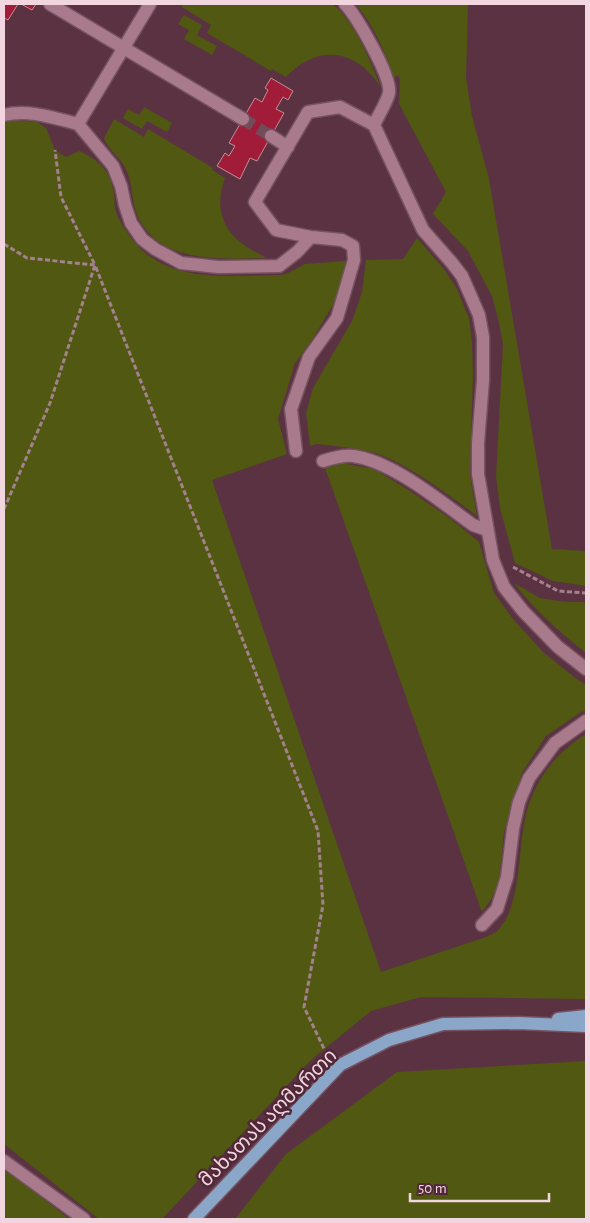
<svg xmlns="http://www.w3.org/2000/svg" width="590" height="1223" font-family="'Alegreya Sans','Noto Sans Georgian',sans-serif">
  <rect width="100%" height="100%" fill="#5b3242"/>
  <path fill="#505812" d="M183,4H333C356,24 369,59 381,87C356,49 318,43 286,77L272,69L271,71L207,33L211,25L182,7Z
    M356,4H468L466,78L472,116L489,179L552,549L586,551V586L553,581L515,563L500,508L496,477L503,344L499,323L492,296L468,251L433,214L446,192L399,104L400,79L398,75L393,78C385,51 374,26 356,4Z
    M184,15L202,25L197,35L217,46L212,55L184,39L189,30L178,24Z
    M144,107L172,123L167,132L147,121L142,129L123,118L128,109L139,115Z
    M114,119L144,137L148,129L213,168L212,170L225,178C211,216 229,241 264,256L265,258C222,259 160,264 138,217C131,202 133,184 126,169C120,157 108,150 104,138Z
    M14,120L37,122L46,128L55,150L66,157L79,151C99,160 110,170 114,193C115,199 114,206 116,212C119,221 126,230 131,238C167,285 227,275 279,275L286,274L305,264L346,261L337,298L312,340L295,363L278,419L287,454L212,480L381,972L486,937C490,935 496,933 499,929C523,903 517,841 528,807C538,775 558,752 586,734V999L421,997L371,1011L311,1060L162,1219H99L4,1144V123Z
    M417,238L444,269L457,289L469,318L472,343L473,374L470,475L477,516C452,497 405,462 375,453C356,448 336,446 317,444L310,446L306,413L313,388L352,321L362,292L366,260L403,259Z
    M342,463L374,469L407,489L451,519L479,542L494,593L513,619L543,652L574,677L586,685V711L581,712L546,736L522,773L504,832L499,881L492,898L482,912L324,465Z
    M514,583L540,598L565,602H586V653C559,632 535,610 514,583Z
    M586,1061V1219H235L286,1154L397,1072Z
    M4,1170L27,1186L69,1219H4Z"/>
  <path fill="#a01c38" stroke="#c38f91" d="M4,4H18L8,20L4,18Z
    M21,4H36L32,10Z
    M271,78L293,91L288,100L283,97L276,109L284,113L257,161L250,158L240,179L217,166L225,153L229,156L235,146L229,143L255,98L262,102L268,90L265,88Z"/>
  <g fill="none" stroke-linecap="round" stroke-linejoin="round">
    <path stroke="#724b5a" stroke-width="12" stroke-dasharray="12 6" stroke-linecap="butt" d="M243,119L271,136"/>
    <g stroke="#745260" stroke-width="15">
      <path id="minor" d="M50,4L243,119
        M150,4L78,124L113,166L121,186L125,205L131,223L142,239L155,249L181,263L218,267L279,266L297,252L311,237
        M345,4C357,17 392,77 389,93C387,102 378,116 374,125
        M4,115C29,109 54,118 78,124
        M271,136L288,147
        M296,451L291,409L309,357L337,318L354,260L353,246L342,240L311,237L276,230L255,202L308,112L340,107L374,125L423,230L452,263L462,276L479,315L483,337V380L478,443V474L493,560L504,587L523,611L558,647L586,669
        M323,461C333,458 343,455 353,456C392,461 441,502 473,525L487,530
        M482,925L497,909L507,877L513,829L519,802L529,778L555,743L586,721
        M4,1161L84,1219"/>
    </g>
    <g stroke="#745260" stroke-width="15">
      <path id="major" d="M558,1019L586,1016
        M194,1219L340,1065L389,1040L443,1024L518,1023L586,1026"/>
    </g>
    <path stroke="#a3818d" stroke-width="3" stroke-dasharray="5 2.5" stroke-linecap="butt" d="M4,244L27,258L95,265L318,831L323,905L304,1007L328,1057
      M4,509L50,403L95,265L61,197L55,150
      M513,567L558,591L586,593"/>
    <use href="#minor" stroke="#a97a8b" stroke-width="12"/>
    <use href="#major" stroke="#8aa6c9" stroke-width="12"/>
  </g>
  <g text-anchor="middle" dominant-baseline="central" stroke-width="5" stroke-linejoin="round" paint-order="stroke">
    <g font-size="20" fill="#f1d6df" stroke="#502838">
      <text transform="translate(268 1118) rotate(-45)">მახათას აღმართი</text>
    </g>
  </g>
  <rect width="590" height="1223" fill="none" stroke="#f1d6df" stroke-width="10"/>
  <path d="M410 1193v8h139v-8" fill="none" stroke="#f1d6df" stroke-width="2.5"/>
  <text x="418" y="1193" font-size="15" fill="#f1d6df" stroke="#502838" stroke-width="4" paint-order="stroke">50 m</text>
</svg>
